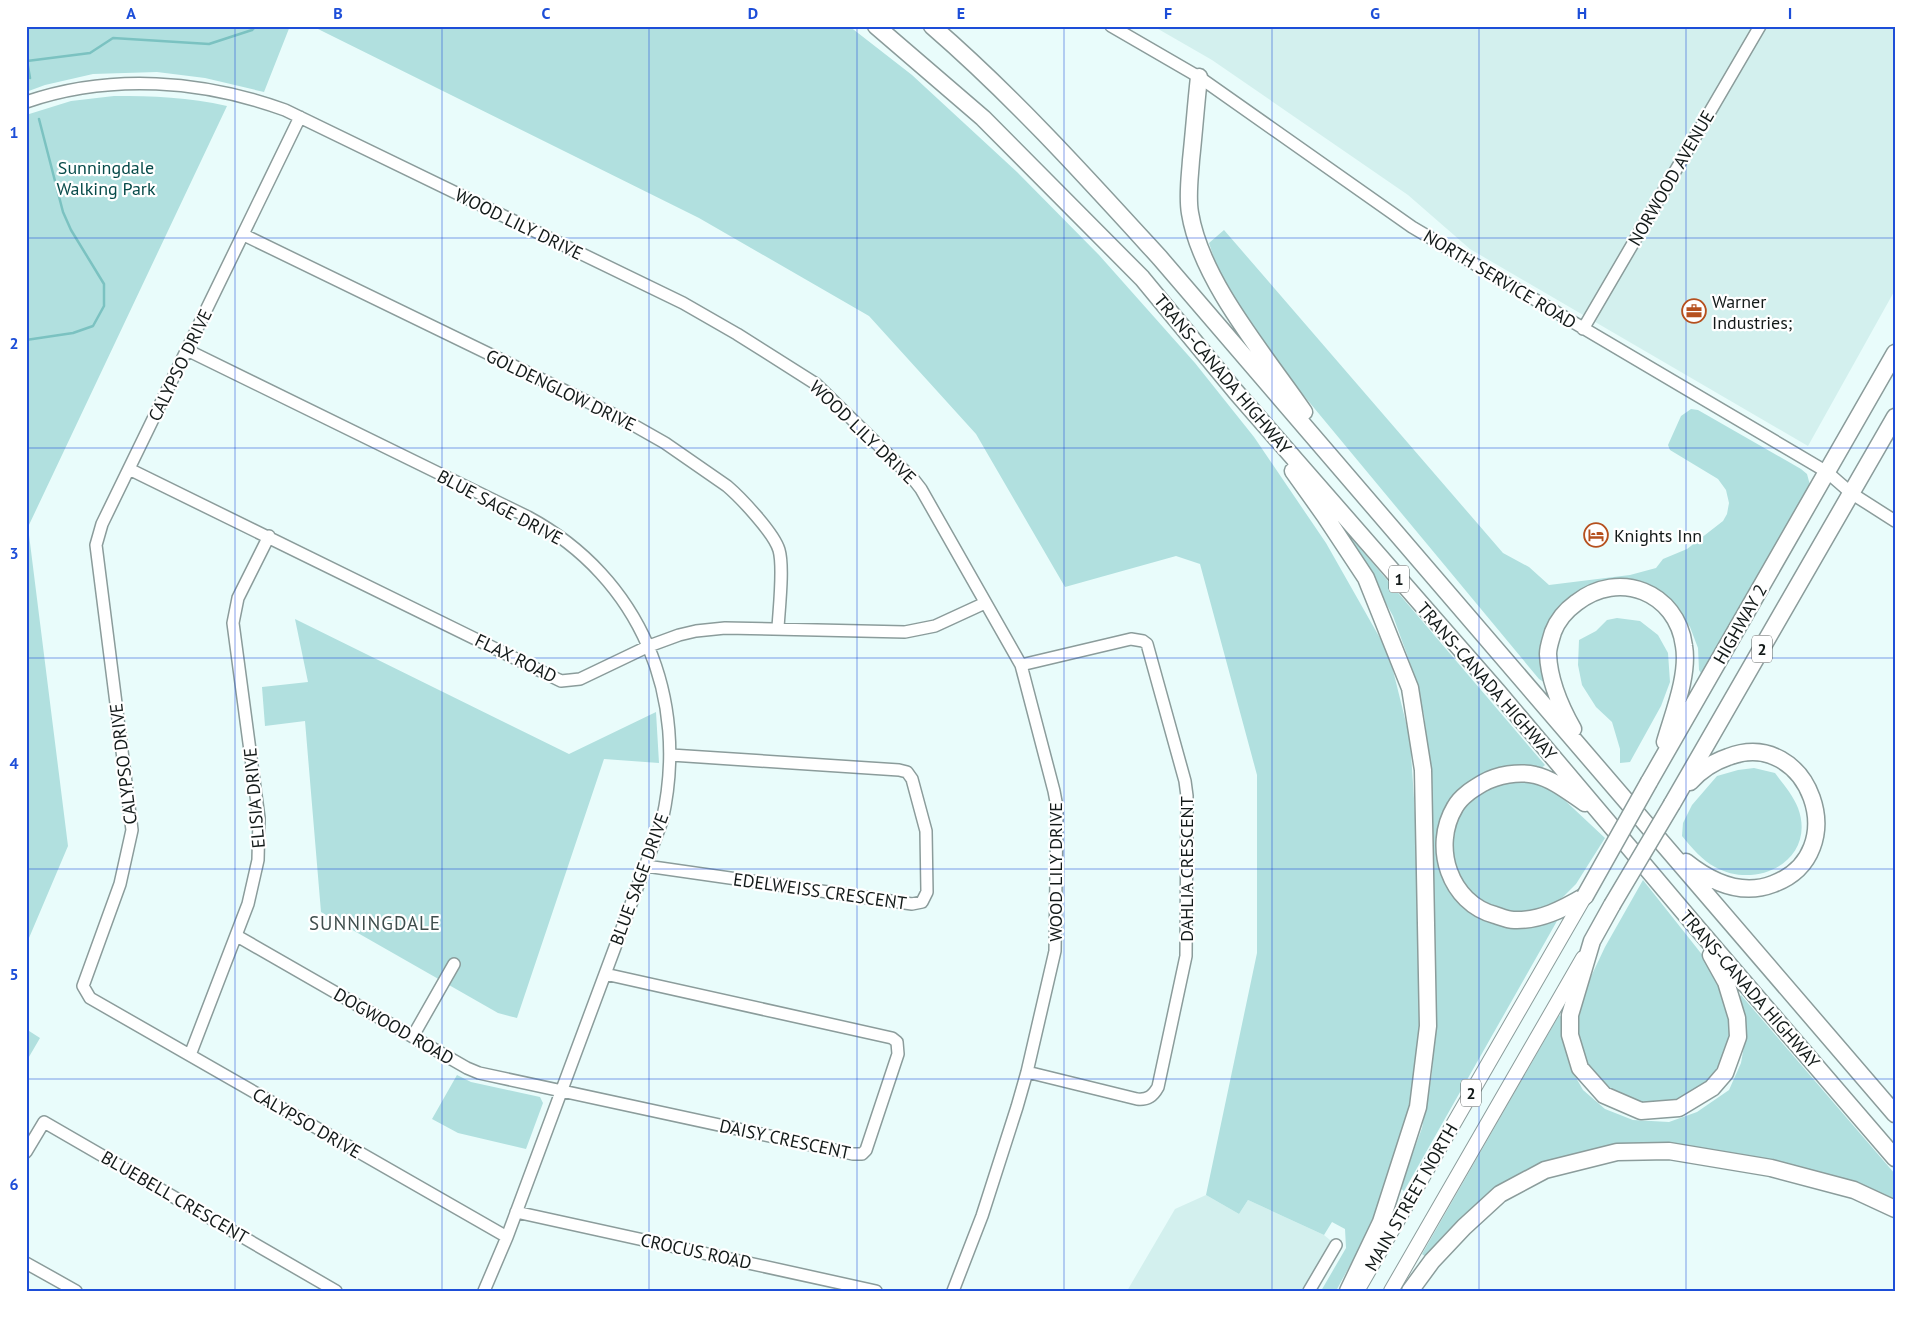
<svg xmlns="http://www.w3.org/2000/svg" width="1921" height="1317" font-family="'PT Sans',sans-serif">
  <rect width="100%" height="100%" fill="#e9fcfb"/>
  <path fill="#d3f0ee" d="M1153,26H1895V290L1808,446L1470,249L1408,195L1212,60Z
    M1206,1195L1239,1214L1248,1200L1324,1235L1336,1245L1309,1291H1127L1175,1209Z"/>
  <path fill="#b1e0df" d="M26,26H290L264,92L205,78L157,72L93,74L45,85L26,92Z
    M300,26H849L912,75L1017,172L1099,255L1195,363L1254,437L1326,543L1389,654L1410,739L1417,843L1420,1025L1412,1101L1383,1196L1361,1245L1336,1291H1321L1346,1248L1345,1229L1332,1222L1324,1235L1248,1200L1239,1214L1206,1195L1257,953V775L1200,564L1176,556L1065,587L976,434L869,316L699,218L318,29Z
    M114,96C153,96 189,97 227,106L28,527L68,846L26,945V115L71,101Z
    M1224,230L1503,553L1529,567L1549,585L1630,575L1656,568L1663,559L1687,549L1723,521L1727,514L1729,503L1726,490L1718,479L1670,450L1668,445L1681,416L1691,409L1698,410L1801,469L1807,474L1810,485L1702,675L1699,670L1698,648L1690,627L1677,608L1612,588L1559,623L1547,684L1539,679L1300,391L1250,323L1220,276L1209,243Z
    M1336,520L1545,765L1540,769L1497,768L1469,783L1442,819L1457,900L1478,917L1504,926L1532,927L1557,921L1404,1191L1400,1188L1422,1128L1432,1073L1436,996L1429,757L1424,715L1409,660L1393,616L1366,567Z
    M1617,618L1640,621L1658,635L1668,653L1670,682L1661,706L1630,762L1620,763V749L1612,722L1596,707L1582,685L1578,665L1579,640L1596,631L1607,620Z
    M295,619L569,754L656,712L659,763L604,759L517,1018L498,1013L321,912L305,721L265,726L262,687L308,682Z
    M1754,768L1775,773C1783,784 1793,795 1798,808C1817,859 1758,891 1715,867C1702,860 1692,848 1682,836L1683,823L1692,805L1717,776L1738,770Z
    M1504,780L1535,781L1558,794L1605,838L1576,884L1557,903L1532,913L1506,915L1484,906L1467,890L1457,875L1451,849L1459,813L1480,792Z
    M1643,880L1715,971L1728,1005L1732,1031L1724,1065L1703,1089L1675,1105L1645,1106L1616,1098L1590,1074L1577,1034L1578,1004L1605,947Z
    M1741,995L1895,1174V1201L1854,1182L1621,1147L1575,1154L1531,1170L1502,1185L1464,1215L1443,1236L1427,1258L1422,1254L1559,1015L1564,1019L1565,1040L1570,1067L1583,1090L1605,1109L1633,1120L1669,1122L1697,1112L1729,1090L1741,1063L1746,1035L1739,997Z
    M26,1029L40,1038L26,1062Z
    M457,1075L471,1082L540,1097L543,1103L526,1149L458,1133L432,1119Z"/>
  <g fill="none" stroke-linecap="round" stroke-linejoin="round">
    <path stroke="#7bc2c1" stroke-width="2.5" d="M26,55L30,78
      M27,61L90,53L113,38L209,44L252,30L256,26
      M26,340L73,333L93,326L104,306V284L71,230L63,212L39,119"/>
    <g stroke="#8b9c9b" stroke-width="14">
      <path id="minor" d="M1111,26L1199,77L1412,227L1827,472L1851,493L1895,521
        M26,102C111,73 202,80 285,110L683,303L737,334L816,384L914,480L921,489L1021,665L1054,791L1057,807L1055,951L1027,1072L1017,1107L982,1216L953,1291
        M300,117L102,524L96,545L132,830L120,884L83,986L90,998L507,1237
        M244,235L621,418L665,443L727,486C741,498 774,533 779,550C784,567 779,609 778,628
        M1583,329L1760,26
        M187,350L528,517C641,578 690,698 662,821L507,1237L484,1291
        M129,469L561,681L580,679L649,646L679,635L696,631L725,628L905,632L935,626L985,603
        M1021,665L1131,639L1143,641L1147,644L1185,781L1187,796L1186,956L1158,1087C1153,1096 1148,1100 1137,1099L1027,1072
        M646,866L912,904L922,902L927,892L926,831L912,779L907,772L899,770L671,755
        M237,936L467,1068L479,1073L853,1154H862L866,1150L898,1054L897,1042L892,1038L605,974
        M413,1036L454,964
        M190,1055L248,904L258,860L259,818L233,623L238,598L269,536
        M26,1152L44,1122L336,1291
        M516,1212L876,1291
        M26,1263L76,1291
        M1309,1291L1336,1245"/>
    </g>
    <g stroke="#8b9c9b" stroke-width="16">
      <path id="major" d="M1357,1291L1585,896
        M1391,1291L1583,958"/>
    </g>
    <g stroke="#8b9c9b" stroke-width="19">
      <path id="highway" d="M876,26L983,118L1142,278L1236,392L1498,692L1693,923L1895,1158
        M932,26C1014,97 1087,178 1160,258L1895,1114
        M1199,77C1196,104 1194,132 1191,160C1190,176 1187,196 1190,213C1201,281 1265,355 1304,412
        M1293,471L1325,516L1366,578L1410,688L1423,770L1428,1026L1418,1107L1381,1222L1348,1291
        M1573,729C1560,706 1549,681 1548,654C1548,647 1551,639 1553,632C1558,619 1565,611 1576,603C1619,569 1677,592 1684,646C1689,675 1673,714 1665,742
        M1649,782L1895,353
        M1585,803C1570,793 1553,779 1535,775C1519,771 1497,775 1483,783C1473,789 1461,796 1455,807C1431,847 1450,903 1495,915C1501,917 1508,920 1514,920C1540,921 1563,909 1585,896
        M1672,804L1895,417
        M1686,862C1711,882 1742,896 1773,884C1855,854 1809,726 1728,757C1713,762 1701,770 1690,782
        M1612,905L1592,941L1570,1015V1035L1580,1068L1604,1095L1641,1111L1679,1108L1712,1088L1725,1073L1738,1037L1737,1018L1726,982L1711,955
        M1410,1291L1432,1261L1464,1227L1500,1194L1545,1170L1617,1152L1669,1151L1771,1168L1854,1190L1895,1209"/>
    </g>
    <use href="#minor" stroke="#fff" stroke-width="11"/>
    <use href="#major" stroke="#fff" stroke-width="14"/>
    <use href="#highway" stroke="#fff" stroke-width="16"/>
    <g stroke="#8b9c9b" stroke-width="19" stroke-linecap="butt">
      <path id="highway-bridge" d="M1585,896L1649,782
        M1612,905L1672,804"/>
    </g>
    <use href="#highway-bridge" stroke="#fff" stroke-width="16"/>
  </g>
  <path fill="none" stroke="#1d4ed8" stroke-width="1" stroke-opacity="0.55" d="M235,26V1291M442,26V1291M649,26V1291M857,26V1291M1064,26V1291M1272,26V1291M1479,26V1291M1686,26V1291M26,238H1895M26,448H1895M26,658H1895M26,869H1895M26,1079H1895"/>
  <defs>
    <g id="office-ring" transform="scale(1.25)"><circle r="9.5" fill="#fff" stroke="#b5501e" stroke-width="1.5"/><path d="M-6-3h4V-5.5h4V-3h4V5H-6ZM-1-4.5V-3h2v-1.5ZM-6 0V1H6V0Z" fill="#b5501e"/></g>
    <g id="hotel-ring" transform="scale(1.25)"><circle r="9.5" fill="#fff" stroke="#b5501e" stroke-width="1.5"/><path d="M-6-4.5h1.5V1H6V5H4.5V3h-9V5H-6ZM-4 0a1.8 1.8 0 1 1 3.6 0ZM.5 0V-2.5h3Q6-2.5 6 0Z" fill="#b5501e"/></g>
  </defs>
  <g fill-rule="evenodd">
    <use href="#office-ring" x="1694" y="311"/>
    <use href="#hotel-ring" x="1596" y="535"/>
  </g>
  <g text-anchor="middle" dominant-baseline="central" stroke-width="4.5" stroke-linejoin="round" paint-order="stroke">
    <g fill="#fff" stroke="#5a5f5e" stroke-width="1">
      <rect x="1389" y="565.5" width="20" height="27" rx="4"/>
      <rect x="1752" y="635.5" width="20" height="27" rx="4"/>
      <rect x="1461" y="1079.5" width="20" height="27" rx="4"/>
    </g>
    <g font-size="16" font-weight="bold" fill="#131a19">
      <text x="1399" y="579">1</text>
      <text x="1762" y="649">2</text>
      <text x="1471" y="1093">2</text>
    </g>
    <g font-size="18" fill="#074b4a" stroke="#fff">
      <text x="106" y="167">Sunningdale<tspan x="106" dy="21">Walking Park</tspan></text>
    </g>
    <g font-size="18" fill="#131a19" stroke="#fff">
      <text transform="translate(1671 178) rotate(-60)">NORWOOD AVENUE</text>
      <text transform="translate(519 224) rotate(26)">WOOD LILY DRIVE</text>
      <text transform="translate(1500 279) rotate(31)">NORTH SERVICE ROAD</text>
      <text transform="translate(180 365) rotate(-64)">CALYPSO DRIVE</text>
      <text transform="translate(1223 374) rotate(50)">TRANS-CANADA HIGHWAY</text>
      <text transform="translate(561 390) rotate(26)">GOLDENGLOW DRIVE</text>
      <text transform="translate(863 432) rotate(44)">WOOD LILY DRIVE</text>
      <text transform="translate(500 507) rotate(28)">BLUE SAGE DRIVE</text>
      <text transform="translate(1740 624) rotate(-60)">HIGHWAY 2</text>
      <text transform="translate(516 658) rotate(26)">FLAX ROAD</text>
      <text transform="translate(1487 681) rotate(49)">TRANS-CANADA HIGHWAY</text>
      <text transform="translate(123 764) rotate(-97)">CALYPSO DRIVE</text>
      <text transform="translate(254 798) rotate(-95)">ELISIA DRIVE</text>
      <text transform="translate(1186 869) rotate(-90)">DAHLIA CRESCENT</text>
      <text transform="translate(1055 872) rotate(-90)">WOOD LILY DRIVE</text>
      <text transform="translate(639 879) rotate(-70)">BLUE SAGE DRIVE</text>
      <text transform="translate(820 891) rotate(8)">EDELWEISS CRESCENT</text>
      <text transform="translate(1750 989) rotate(49)">TRANS-CANADA HIGHWAY</text>
      <text transform="translate(394 1026) rotate(30)">DOGWOOD ROAD</text>
      <text transform="translate(307 1123) rotate(30)">CALYPSO DRIVE</text>
      <text transform="translate(785 1139) rotate(12)">DAISY CRESCENT</text>
      <text transform="translate(175 1197) rotate(30)">BLUEBELL CRESCENT</text>
      <text transform="translate(1411 1197) rotate(-60)">MAIN STREET NORTH</text>
      <text transform="translate(696 1251) rotate(12)">CROCUS ROAD</text>
    </g>
    <g font-size="18" fill="#131a19" stroke="#fff" text-anchor="start">
      <text x="1712" y="301">Warner<tspan x="1712" dy="21">Industries;</tspan></text>
      <text x="1614" y="535">Knights Inn</text>
    </g>
    <g font-size="19" letter-spacing="1" fill="#3f4e4d" stroke="#fff">
      <text x="375" y="923">SUNNINGDALE</text>
    </g>
  </g>
  <rect width="1921" height="1317" fill="none" stroke="#ffffff" stroke-width="55"/>
  <rect x="28" y="28" width="1866" height="1262" fill="none" stroke="#1d4ed8" stroke-width="2"/>
  <g font-size="16" text-anchor="middle" font-weight="bold" fill="#1d4ed8">
    <text x="131" y="19">A</text>
    <text x="338" y="19">B</text>
    <text x="546" y="19">C</text>
    <text x="753" y="19">D</text>
    <text x="961" y="19">E</text>
    <text x="1168" y="19">F</text>
    <text x="1375" y="19">G</text>
    <text x="1582" y="19">H</text>
    <text x="1790" y="19">I</text>
    <text x="14" y="138">1</text>
    <text x="14" y="349">2</text>
    <text x="14" y="559">3</text>
    <text x="14" y="769">4</text>
    <text x="14" y="980">5</text>
    <text x="14" y="1190">6</text>
  </g>
</svg>
